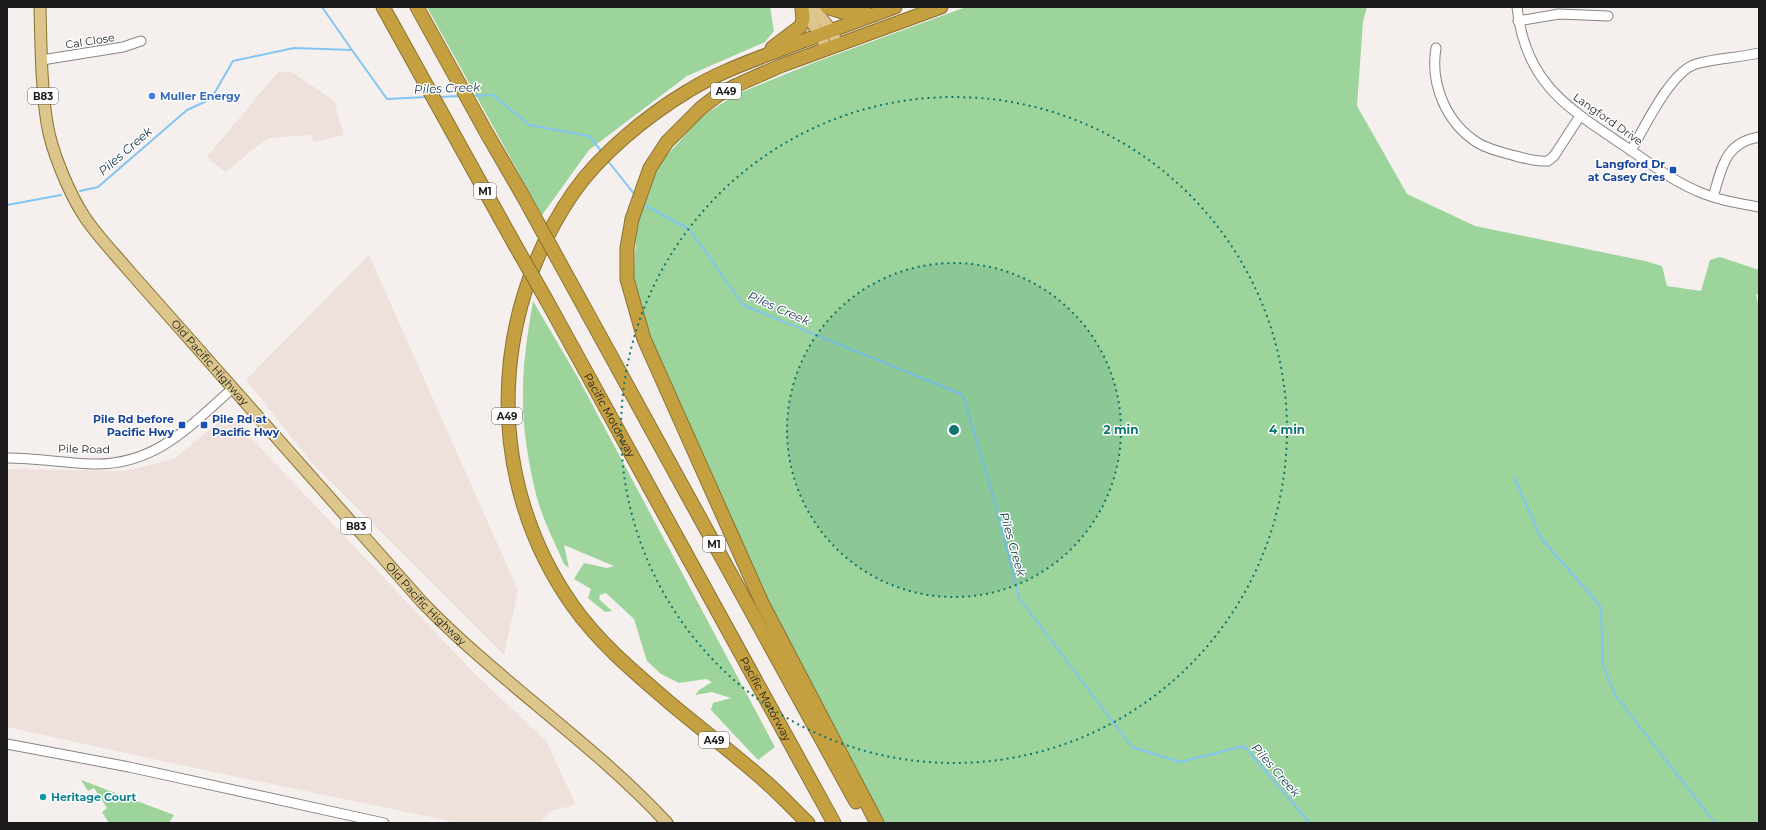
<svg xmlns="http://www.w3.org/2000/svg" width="1766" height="830" font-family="Montserrat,sans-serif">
  <rect width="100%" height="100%" fill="#f5efed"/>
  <path fill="#eee0db" d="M278,72H292L334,101L344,135L314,142L311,135L268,138L225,172L207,157Z
    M369,255L518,590L504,655L312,463L246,380Z
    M219,422H236L472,671L546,741L576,805L553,810L539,823H459L176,764L7,727V469L117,471L129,470L174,459Z"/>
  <path fill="#9cd49b" d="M427,7H770L774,31L765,42L687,76L589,150L542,215Z
    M966,7H1367L1363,21L1357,106L1407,194L1475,226L1645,261L1662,266L1667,286L1701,291L1710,260L1720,257L1759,270V293L1756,295L1759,307V823H885L756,578L649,339L633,277L638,220L655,169L701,117L737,94L813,63Z
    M533,301L577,376L775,747L758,760L711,710L713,703L731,698L712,692L695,695L699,690L712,682L706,679L679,683L661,674L647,661L634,619L606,593L600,595L599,599L612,611L605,612L588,598L591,589L574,579L584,563L607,568L614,566L564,545L569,568L564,564C554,541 542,518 536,494C528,461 522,425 523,391C523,361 528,331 533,301Z
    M81,780L174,815L169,823H109L102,812L107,808L94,788L88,791Z"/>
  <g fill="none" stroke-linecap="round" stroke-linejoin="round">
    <path stroke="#83c5f2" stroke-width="2" d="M322,7L352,50
      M472,96L493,95L529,125L589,136L602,152
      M438,97L461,96
      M608,161L635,195
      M80,191L98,187L187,110L211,99L233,61L294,48L352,50L387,99L427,97
      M643,204L690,230L743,305L963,395L996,506L1019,598L1132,747L1180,762L1244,746L1310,823
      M7,205L61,195
      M1514,477L1541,538L1601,607L1603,665L1615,695L1715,823"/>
    <g stroke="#898482" stroke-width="11">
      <path id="minor" d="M1517,7C1525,82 1566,107 1623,145C1647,161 1671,180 1697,191C1717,200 1738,203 1759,207
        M1518,21L1559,14L1608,16
        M1436,48C1430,84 1446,123 1478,143C1488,149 1500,152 1512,155C1523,158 1537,162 1548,161L1554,156L1580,116
        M42,60L123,47L141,41
        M1631,151C1644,128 1671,71 1696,64C1716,58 1738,58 1759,53
        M1713,197C1722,168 1724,143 1759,137
        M7,458C36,458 64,463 92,464C155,466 190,426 233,388
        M7,744L129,767L384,823"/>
    </g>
    <g stroke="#8a7132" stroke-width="13">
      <g id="major">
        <path id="s1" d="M40,7C41,45 41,85 47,123C51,150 69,193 84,216C97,236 115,254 130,272L422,602C498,681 592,742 667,823"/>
        <path d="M801,7L820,35L827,49"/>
        <path d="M813,7L831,30L838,45"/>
      </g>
    </g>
    <g stroke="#8a7132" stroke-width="15">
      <g id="highway">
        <path d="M383,7L515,245"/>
        <path d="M417,7L486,132L523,196"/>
        <path d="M827,7L849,14H867"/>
        <path d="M772,48L801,26L803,19L802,8"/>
        <path d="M561,265L856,802"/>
        <path id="s2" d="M547,301L834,823"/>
        <path d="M808,823C794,810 781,795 767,783C736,755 702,730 670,703C635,673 600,644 573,606C485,482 488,317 573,193C600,154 648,115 688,91C718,72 754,60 787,47C823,34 859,20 895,7"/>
        <path d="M877,823L762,603L644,339L627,279V248L632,219L650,168L667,142L701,108L718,95L737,85L780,66L941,7"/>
      </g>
    </g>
    <use href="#minor" stroke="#fff" stroke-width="9"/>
    <use href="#major" stroke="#dcc68c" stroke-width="11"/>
    <use href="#highway" stroke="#c5a040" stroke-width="13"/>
    <g stroke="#8a7132" stroke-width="15" stroke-linecap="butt">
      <path id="highway-bridge" d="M523,196L561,265
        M515,245L547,301"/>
    </g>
    <use href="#highway-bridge" stroke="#c5a040" stroke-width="13"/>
  </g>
  <circle cx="954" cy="430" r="167" fill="#0f766e" fill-opacity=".12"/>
  <g fill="none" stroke="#0f766e" stroke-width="2" stroke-dasharray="2 4">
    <circle cx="954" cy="430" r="167"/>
    <circle cx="954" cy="430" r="333"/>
  </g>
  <circle fill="#3f7fe0" stroke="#fff" stroke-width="1.5" cx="152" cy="96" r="4"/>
  <g fill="#1a4fb4" stroke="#fff" stroke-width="1.5">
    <rect x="1669" y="166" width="8" height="8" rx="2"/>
    <rect x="178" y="421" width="8" height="8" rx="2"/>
    <rect x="200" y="421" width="8" height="8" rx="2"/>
  </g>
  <circle fill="#0f9aa8" stroke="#fff" stroke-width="1.5" cx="43" cy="797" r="4"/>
  <g text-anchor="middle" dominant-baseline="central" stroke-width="3" stroke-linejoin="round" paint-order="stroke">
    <g fill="#fff" stroke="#5f5e5e" stroke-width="1">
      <rect x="711" y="83" width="30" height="16" rx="3"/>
      <rect x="28" y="88" width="30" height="16" rx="3"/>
      <rect x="474" y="183" width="22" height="16" rx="3"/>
      <rect x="492" y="408" width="30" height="16" rx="3"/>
      <rect x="341" y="518" width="30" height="16" rx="3"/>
      <rect x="703" y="536" width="22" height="16" rx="3"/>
      <rect x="699" y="732" width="30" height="16" rx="3"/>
    </g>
    <g font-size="10" font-weight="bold" fill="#1b1919">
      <text x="726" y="91">A49</text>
      <text x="43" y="96">B83</text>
      <text x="485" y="191">M1</text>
      <text x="507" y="416">A49</text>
      <text x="356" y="526">B83</text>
      <text x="714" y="544">M1</text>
      <text x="714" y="740">A49</text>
    </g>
    <g font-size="11" fill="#1b1919" stroke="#fff">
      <text transform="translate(90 41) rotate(-9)">Cal Close</text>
      <text transform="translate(1608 119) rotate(35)">Langford Drive</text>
      <text stroke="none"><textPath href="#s1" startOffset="410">Old Pacific Highway</textPath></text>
      <text stroke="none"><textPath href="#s2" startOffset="130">Pacific Motorway</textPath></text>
      <text transform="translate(84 449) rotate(1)">Pile Road</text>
      <text stroke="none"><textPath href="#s1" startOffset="734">Old Pacific Highway</textPath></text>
      <text stroke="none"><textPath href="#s2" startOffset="454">Pacific Motorway</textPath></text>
    </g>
    <g font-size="11" font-weight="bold" fill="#366cbe" stroke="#fff" text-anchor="start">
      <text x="160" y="96">Muller Energy</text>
    </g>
    <g font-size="11" font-weight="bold" fill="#164399" stroke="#fff" text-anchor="end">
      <text x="1665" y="164">Langford Dr<tspan x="1665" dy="13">at Casey Cres</tspan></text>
      <text x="174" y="419">Pile Rd before<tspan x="174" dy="13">Pacific Hwy</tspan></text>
      <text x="212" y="419" text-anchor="start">Pile Rd at<tspan x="212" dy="13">Pacific Hwy</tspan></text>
    </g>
    <g font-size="11" font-weight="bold" fill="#0d838f" stroke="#fff" text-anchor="start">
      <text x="51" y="797">Heritage Court</text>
    </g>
    <g font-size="12" font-style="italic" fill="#0f354c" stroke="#fff">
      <text transform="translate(447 88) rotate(-2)">Piles Creek</text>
      <text transform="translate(125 151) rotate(-41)">Piles Creek</text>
      <text transform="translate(779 308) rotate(24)">Piles Creek</text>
      <text transform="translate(1013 544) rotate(74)">Piles Creek</text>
      <text transform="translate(1276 770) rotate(49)">Piles Creek</text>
    </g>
  </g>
  <circle cx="954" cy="430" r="6" fill="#0f766e" stroke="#fff" stroke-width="2"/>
  <g font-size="12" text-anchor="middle" font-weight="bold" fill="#0f766e" stroke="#fff" stroke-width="3" stroke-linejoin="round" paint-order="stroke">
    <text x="1121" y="434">2 min</text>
    <text x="1287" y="434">4 min</text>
  </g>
  <rect width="1766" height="830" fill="none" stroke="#1b1919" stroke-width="16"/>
</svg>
